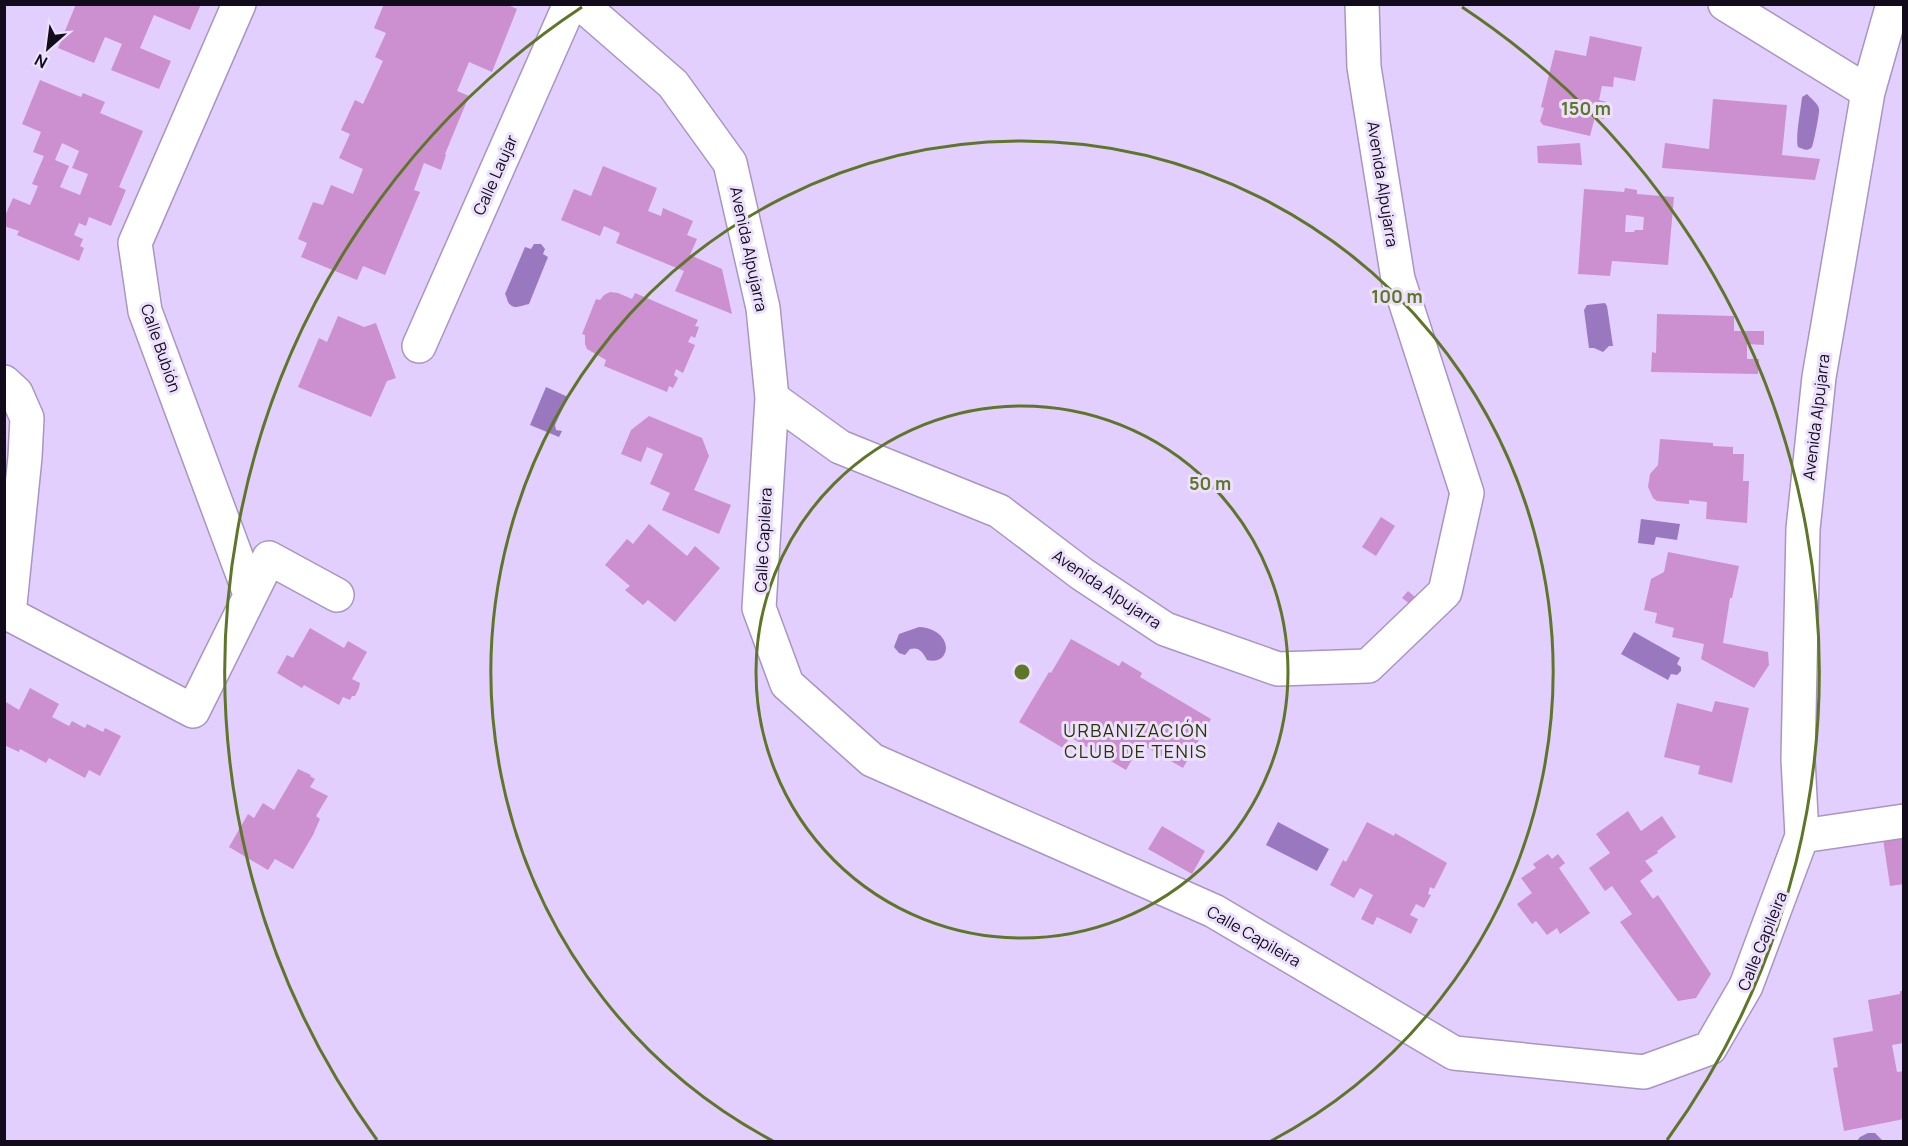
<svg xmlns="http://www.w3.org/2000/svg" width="1908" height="1146" font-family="Manrope,sans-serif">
  <rect width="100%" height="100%" fill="#e2cffd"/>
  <path fill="#9978c0" d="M1807,94C1811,99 1818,103 1819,109C1820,112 1813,146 1812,147C1808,152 1803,149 1798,147C1795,138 1801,109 1802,97Z
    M534,244H541L545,249L543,254L548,257L529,304C522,305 513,311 508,302C507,300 507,297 505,294L525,247L531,249Z
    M1605,303L1607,306L1613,346H1609L1603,352L1594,348H1589L1584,310L1587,305Z
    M546,387L568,397L555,425L556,430L562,431L559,437L530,425Z
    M1641,519L1680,524L1677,540L1656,537L1654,545L1638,543Z
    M919,627C954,629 953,666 927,660C922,651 919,647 910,649L905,655L899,653L894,647L899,634Z
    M1634,632L1680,658L1677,664L1681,667V671L1677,675L1671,674L1668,680L1621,654Z
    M1278,822L1329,849L1317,871L1266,845Z
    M1868,1133H1875L1883,1141H1857L1860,1137Z"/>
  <path fill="#cc90d0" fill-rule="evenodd" d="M76,4H201L190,30L154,15L140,48L171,61L159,89L111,70L122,44L105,37L94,63L58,48Z
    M384,4H506L517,9L492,72L469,62L457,91L469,96L445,154L446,155L441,170L424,163L414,190L420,192L385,275L363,266L357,280L301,257L307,243L298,239L313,202L323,205L331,185L353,194L363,169L339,158L350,134L341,130L355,100L363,104L383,61L375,57L386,33L374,28Z
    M1590,36L1642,47L1635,81L1614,77L1613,87L1602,86L1599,100L1607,102L1604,119L1595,117L1590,136L1543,125L1540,121L1544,108L1541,107L1555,50L1586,56Z
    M40,80L81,97L83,93L105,102L100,113L143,131L119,187L126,190L111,226L89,217L86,226L79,223L74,235L83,239L80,246L84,248L79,261L17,235L19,231L4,226V218L13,198L30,205L38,186L32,184L44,156L33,152L41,132L22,124ZM62,143L79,151L72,168L88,174L80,195L60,187L69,166L55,160Z
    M1713,99L1787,105L1782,155L1820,159L1815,180L1662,168L1665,143L1709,149Z
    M1580,143L1582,165L1538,163L1537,146Z
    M603,166L657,188L648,211L661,216L663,208L693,221L687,235L697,239L690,255L722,269L732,314L675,291L684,271L616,243L620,233L604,226L600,236L561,220L574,189L591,196Z
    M1625,188L1637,190V194L1674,197L1668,265L1612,261L1610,276L1578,274L1584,189L1624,192ZM1626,215L1644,217L1643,230H1635L1634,232H1625Z
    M610,292L618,293L632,299L635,293L698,320L695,326L699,327L695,338L691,336L688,342L695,345L683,373L676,369L674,375L678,378L673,388L669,386L667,392L604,366L606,360L587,349L585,344V335L582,334L596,299L600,300L604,295Z
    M1657,314L1734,316V331H1764V345L1747,344V359H1759L1758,374L1651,372L1652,352L1656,353Z
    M338,316L364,327L376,323L396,378L387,381L371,417L298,387L319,338L327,342Z
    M649,416L702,438L709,456L694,490L731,505L719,534L662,510L670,493L650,484L663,454L647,447L641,462L621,454L631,430Z
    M1660,439L1713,443V446L1733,447V454H1744L1743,481H1749L1747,523L1706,519L1707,502L1689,500V504L1657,501L1653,498L1648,487L1650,474L1658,465Z
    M1381,517L1395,526L1376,556L1362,547Z
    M649,524L687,556L695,546L720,568L675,622L648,600L643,605L625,590L630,586L605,565L627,539L633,544Z
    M1668,552L1739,566L1732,598H1730L1723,643L1768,652L1769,665L1754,688L1701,659L1704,644L1672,637L1674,628L1655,623L1657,613L1644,610L1651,579L1664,572Z
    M1408,591L1415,597L1410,604L1402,598Z
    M310,628L344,648L348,641L367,652L352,679L360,683L359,688L355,696H352L350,700L343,697L339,705L304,685L302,688L277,673L287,655L293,658Z
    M1071,639L1119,666L1122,661L1142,673L1140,677L1211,719L1183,768L1141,744L1126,770L1070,737L1063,748L1019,722L1049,672L1051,673Z
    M30,688L59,704L52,717L69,726L72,721L85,728L87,724L103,732L105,728L121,736L100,776L89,770L85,778L49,758L46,763L20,749L19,752L4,745V705L6,702L19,710Z
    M1715,701L1749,708L1732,783L1698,774L1700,766L1664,757L1677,703L1712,712Z
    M298,769L311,775L310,776L315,779L310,787L328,796L316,816L320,819L313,835L293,869L275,859L268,870L229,847L248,814L254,818L263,803L274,810Z
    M1628,811L1641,831L1662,816L1676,837L1657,851L1658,853L1645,861L1653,871L1640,881L1653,899L1658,895L1711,974L1696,998L1678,1001L1620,922L1632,914L1612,886L1605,891L1589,868L1610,853L1596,834Z
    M1367,822L1394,836L1395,833L1447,863L1434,889L1430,887L1428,894L1431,895L1424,908L1416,904L1410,915L1418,919L1411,934L1377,917L1373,925L1361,919L1373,895L1360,888L1354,898L1330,885L1343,860L1346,862Z
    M1162,826L1205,851L1192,874L1148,849Z
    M1904,836V884L1890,886L1883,839Z
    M1548,854L1552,859L1558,854L1565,863L1559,868L1590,913L1560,934L1557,928L1547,935L1536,921L1532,924L1517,904L1532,893L1521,878L1536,868L1533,864Z
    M1900,991H1904V1043L1892,1045L1897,1072L1904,1071V1119L1844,1131L1833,1068L1838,1067L1833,1038L1873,1031L1868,1000L1900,994Z"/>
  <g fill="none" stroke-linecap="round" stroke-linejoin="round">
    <g stroke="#a896c1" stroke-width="36">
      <path id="minor" d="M239,4L135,243L145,311L250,594
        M581,4L673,84L730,163L763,308L772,398L759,608L787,684L872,760L1214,911L1454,1053L1644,1072L1710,1048L1746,986L1802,836L1798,759L1803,529L1819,377L1868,92L1893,4
        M1725,4L1868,92
        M419,346L570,4
        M4,382L16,393L27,418L25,457L9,614L193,711L269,558L337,595
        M772,398L840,447L999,511L1082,574L1165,629L1278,669L1368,666L1445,592L1467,493L1398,279L1364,67L1362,4
        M1802,836L1904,821"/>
    </g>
    <use href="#minor" stroke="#fff" stroke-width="33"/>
  </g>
  <g fill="none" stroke="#5e7628" stroke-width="3">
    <circle cx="1022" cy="672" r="266"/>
    <path d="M773 1141A531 531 0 1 1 1271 1141"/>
    <path d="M377 1140A797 797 0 0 1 582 7M1462 7A797 797 0 0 1 1667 1140"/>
  </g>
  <g text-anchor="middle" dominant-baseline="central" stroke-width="6" stroke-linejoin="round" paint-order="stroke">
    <g font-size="16" fill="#120b1b" stroke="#ece0fc">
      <text transform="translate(495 175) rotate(-66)">Calle Laujar</text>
      <text transform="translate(1383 184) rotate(81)">Avenida Alpujarra</text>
      <text transform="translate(749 249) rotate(78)">Avenida Alpujarra</text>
      <text transform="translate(161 348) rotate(71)">Calle Bubión</text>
      <text transform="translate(1816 417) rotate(-83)">Avenida Alpujarra</text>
      <text transform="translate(763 540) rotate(-87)">Calle Capileira</text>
      <text transform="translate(1107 589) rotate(34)">Avenida Alpujarra</text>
      <text transform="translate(1254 936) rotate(30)">Calle Capileira</text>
      <text transform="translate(1762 941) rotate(-68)">Calle Capileira</text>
    </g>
    <g font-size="18" letter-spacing="1.5" fill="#273500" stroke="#ece0fc">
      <text x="1136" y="730">URBANIZACIÓN<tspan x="1136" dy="21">CLUB DE TENIS</tspan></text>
    </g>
  </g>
  <circle cx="1022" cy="672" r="9" fill="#5e7628" stroke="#ece0fc" stroke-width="3"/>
  <g font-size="18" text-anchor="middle" font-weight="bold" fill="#5e7628" stroke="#ece0fc" stroke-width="6" stroke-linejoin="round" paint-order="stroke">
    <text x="1586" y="115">150 m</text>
    <text x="1397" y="303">100 m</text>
    <text x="1210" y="490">50 m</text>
  </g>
  <rect width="1908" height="1146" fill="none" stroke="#120b1b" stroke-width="12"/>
  <g transform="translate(48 48) rotate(208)" stroke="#ece0fc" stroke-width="4.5" paint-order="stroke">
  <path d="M0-4.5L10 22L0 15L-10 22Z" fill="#120b1b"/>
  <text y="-9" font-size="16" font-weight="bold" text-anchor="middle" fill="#120b1b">N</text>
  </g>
</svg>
